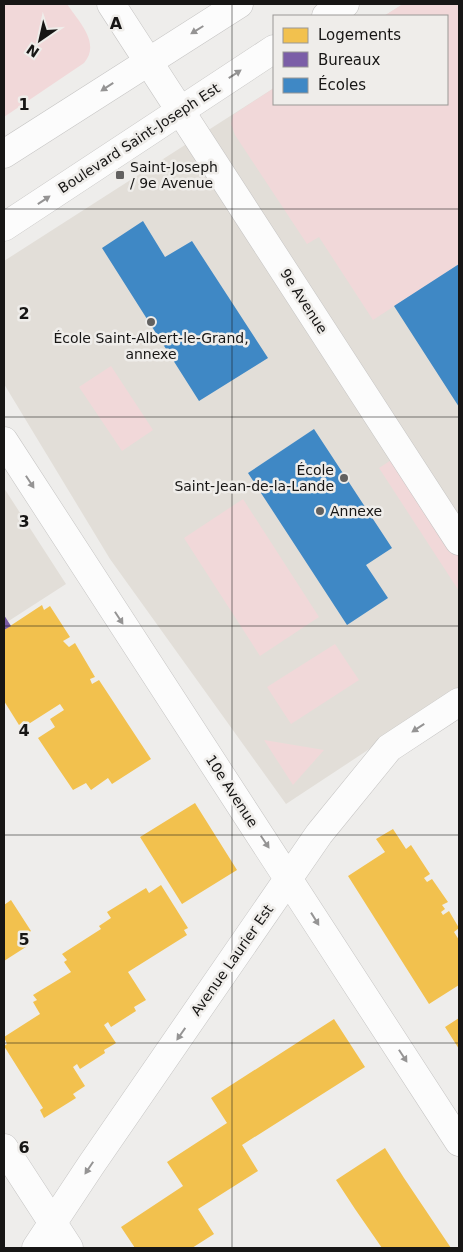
<svg xmlns="http://www.w3.org/2000/svg" width="463" height="1252" font-family="'DejaVu Sans',sans-serif">
  <rect width="100%" height="100%" fill="#eeedeb"/>
  <path fill="#e2ded8" d="M403,4H459V690L286,804L110,559L4,384V261L274,88V104H447V16H384Z
    M4,488L66,584L4,624Z"/>
  <path fill="#f1d8d9" d="M4,4H67C79,22 101,43 84,63L4,117Z
    M403,4H459V264L373,320L319,237L307,244L235,135L231,124L233,115L274,88V104H447V16H384Z
    M111,366L153,430L122,451L79,387Z
    M399,455L459,547V591L379,468Z
    M243,499L319,617L260,656L184,538Z
    M335,644L359,680L291,724L267,687Z
    M264,740L324,750L293,785Z"/>
  <path fill="#f2c14e" d="M42,605L44,610L50,606L70,637L63,641L69,647L75,643L95,677L90,679L92,684L99,680L151,759L112,784L108,778L91,790L86,783L73,790L56,765L38,738L55,727L50,719L64,710L60,704L27,725L24,721L19,725L4,701V630Z
    M195,803L237,870L182,904L140,837Z
    M393,829L406,849L411,845L430,874L424,878L427,882L432,879L448,902L442,905L445,909L441,912L443,915L449,911L459,928L454,932L459,940V985L429,1004L348,876L385,852L376,839Z
    M161,885L188,928L184,930L187,935L128,972L146,1000L134,1007L136,1011L111,1027L108,1022L104,1025L116,1043L104,1050L105,1053L80,1069L77,1064L73,1067L85,1086L73,1094L76,1098L44,1118L40,1110L43,1108L4,1046L7,1044L4,1037L40,1014L33,1002L37,1000L33,995L71,972L64,962L67,960L62,954L101,929L99,926L111,918L107,912L146,888L149,893Z
    M11,900L31,931L23,936L29,945L4,961V905Z
    M459,1018V1049L445,1027Z
    M334,1019L365,1067L242,1145L258,1171L198,1209L214,1234L192,1248H135L121,1227L183,1186L167,1162L227,1123L211,1098Z
    M385,1148L404,1178L451,1248H382L355,1209L336,1180Z"/>
  <path fill="#7b5ea7" d="M4,615L11,626L4,630Z"/>
  <path fill="#3f88c5" d="M143,221L165,257L192,241L268,358L199,401L102,248Z
    M459,264V407L394,306Z
    M314,429L392,548L366,565L388,598L347,625L248,473Z"/>
  <g fill="none" stroke-linecap="round" stroke-linejoin="round">
    <g stroke="#c6c5c4" stroke-width="29">
      <path id="street" d="M111,4L459,541
        M4,441L459,1142
        M36,1248L91,1165L319,834L389,748L459,702"/>
    </g>
    <g stroke="#c6c5c4" stroke-width="29">
      <path id="secondary" d="M326,16L345,4
        M4,154L239,4
        M4,227L274,49
        M4,1148L69,1248"/>
    </g>
    <use href="#street" stroke="#fcfcfc" stroke-width="28"/>
    <use href="#secondary" stroke="#fcfcfc" stroke-width="28"/>
  </g>
  <defs><path id="oneway-solid" d="M-6-.8H1V-3.2L6.5 0L1 3.2V.8H-6Z" transform="scale(1.25)"/></defs>
  <g fill="#959494">
    <use href="#oneway-solid" transform="translate(197 30) rotate(148)"/>
    <use href="#oneway-solid" transform="translate(235 74) rotate(-33)"/>
    <use href="#oneway-solid" transform="translate(107 87) rotate(147)"/>
    <use href="#oneway-solid" transform="translate(44 200) rotate(-34)"/>
    <use href="#oneway-solid" transform="translate(30 482) rotate(57)"/>
    <use href="#oneway-solid" transform="translate(119 618) rotate(57)"/>
    <use href="#oneway-solid" transform="translate(418 728) rotate(147)"/>
    <use href="#oneway-solid" transform="translate(265 842) rotate(56)"/>
    <use href="#oneway-solid" transform="translate(315 919) rotate(58)"/>
    <use href="#oneway-solid" transform="translate(181 1034) rotate(125)"/>
    <use href="#oneway-solid" transform="translate(403 1056) rotate(57)"/>
    <use href="#oneway-solid" transform="translate(89 1168) rotate(124)"/>
  </g>
  <path fill="none" stroke="#171615" stroke-width="1" stroke-opacity="0.55" d="M232,4V1248M4,209H459M4,417H459M4,626H459M4,835H459M4,1043H459"/>
  <g fill="#626160" stroke="#efedea" stroke-width="2">
    <rect x="115" y="170" width="10" height="10" rx="2.5"/>
    <circle cx="151" cy="322" r="5"/>
    <circle cx="344" cy="478" r="5"/>
    <circle cx="320" cy="511" r="5"/>
  </g>
  <g text-anchor="middle" dominant-baseline="central" stroke-width="5" stroke-linejoin="round" paint-order="stroke">
    <g font-size="14" fill="#171615" stroke="#efedea">
      <text transform="translate(139 138) rotate(-33)">Boulevard Saint-Joseph Est</text>
      <text transform="translate(304 301) rotate(57)">9e Avenue</text>
      <text transform="translate(232 791) rotate(57)">10e Avenue</text>
      <text transform="translate(232 960) rotate(-55)">Avenue Laurier Est</text>
    </g>
    <g font-size="14" fill="#171615" stroke="#efedea" text-anchor="start">
      <text x="130" y="167">Saint-Joseph<tspan x="130" dy="16">/ 9e Avenue</tspan></text>
      <text x="151" y="338" text-anchor="middle">École Saint-Albert-le-Grand,<tspan x="151" dy="16">annexe</tspan></text>
      <text x="334" y="470" text-anchor="end">École<tspan x="334" dy="16">Saint-Jean-de-la-Lande</tspan></text>
      <text x="330" y="511">Annexe</text>
    </g>
  </g>
  <g font-size="16" text-anchor="middle" font-weight="bold" fill="#171615" stroke="#efedea" stroke-width="5" stroke-linejoin="round" paint-order="stroke">
    <text x="116" y="29">A</text>
    <text x="24" y="110">1</text>
    <text x="24" y="319">2</text>
    <text x="24" y="527">3</text>
    <text x="24" y="736">4</text>
    <text x="24" y="945">5</text>
    <text x="24" y="1153">6</text>
  </g>
  <rect width="463" height="1252" fill="none" stroke="#171615" stroke-width="10"/>
  <rect x="273" y="15" width="175" height="90" fill="#efedea" stroke="#999795"/>
  <rect x="283" y="28" width="25" height="15" fill="#f2c14e" stroke="#999795"/>
  <text x="318" y="40" font-size="15" fill="#171615">Logements</text>
  <rect x="283" y="52" width="25" height="15" fill="#7b5ea7" stroke="#999795"/>
  <text x="318" y="65" font-size="15" fill="#171615">Bureaux</text>
  <rect x="283" y="78" width="25" height="15" fill="#3f88c5" stroke="#999795"/>
  <text x="318" y="90" font-size="15" fill="#171615">Écoles</text>
  <g transform="translate(40 40) rotate(214)" stroke="#efedea" stroke-width="4" paint-order="stroke">
  <path d="M0-4L9 19L0 12L-9 19Z" fill="#171615"/>
  <text y="-8" font-size="14" font-weight="bold" text-anchor="middle" fill="#171615">N</text>
  </g>
</svg>
